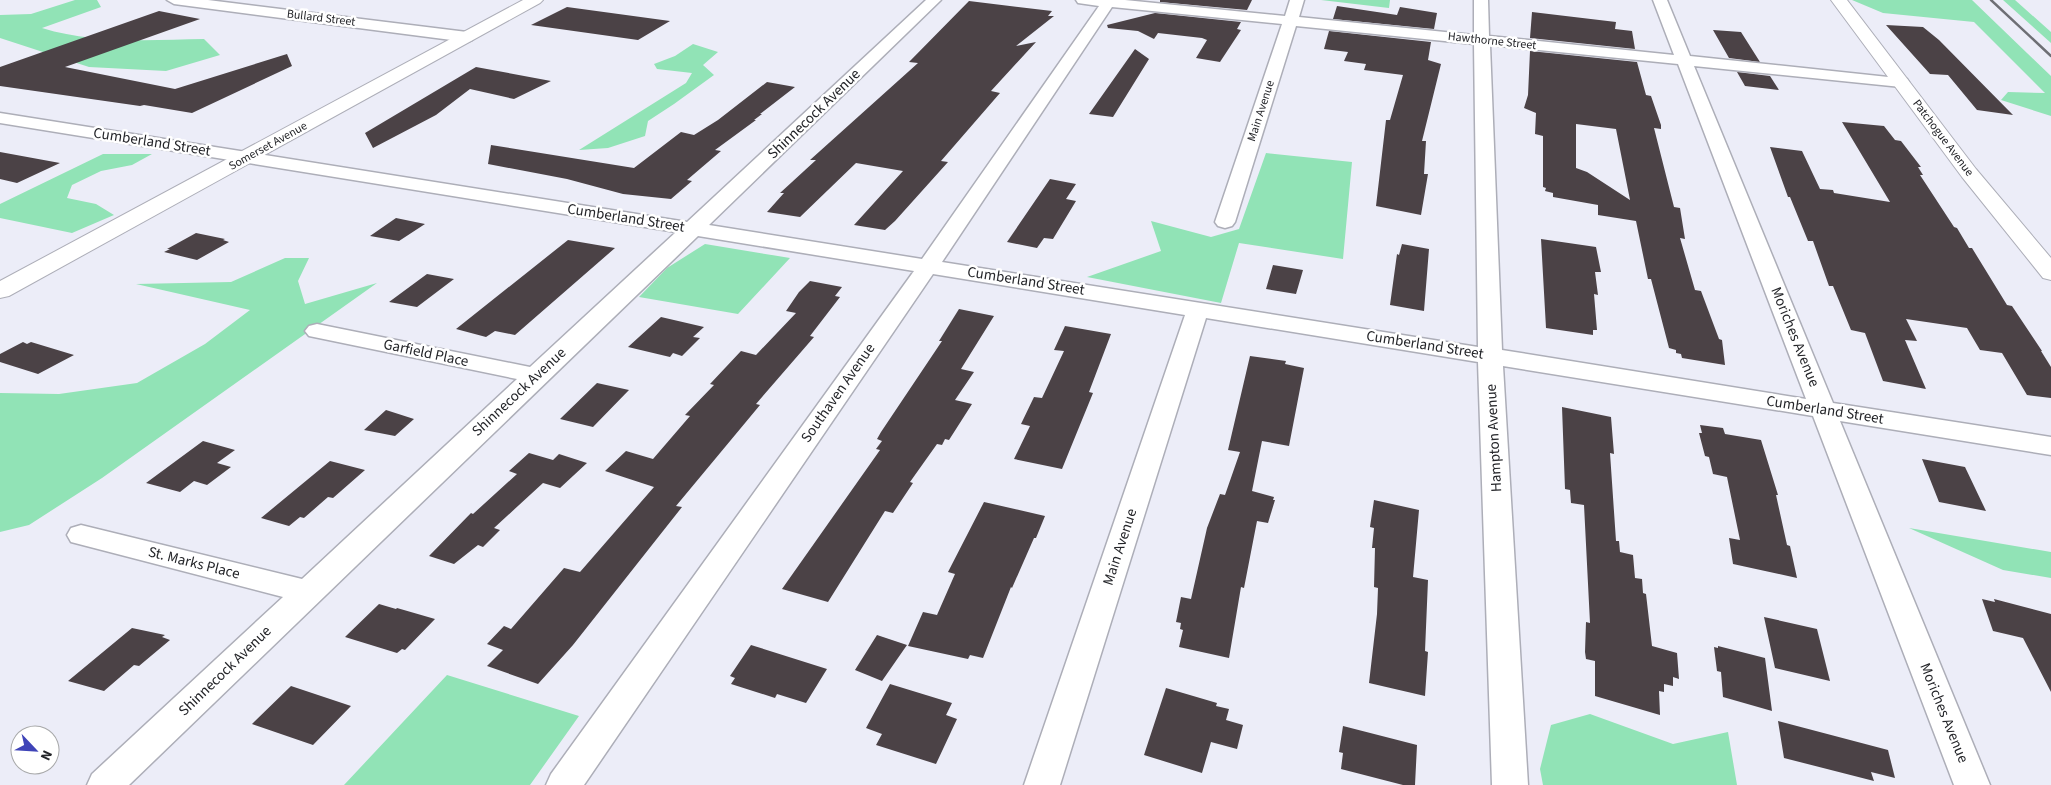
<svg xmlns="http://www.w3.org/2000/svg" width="2051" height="785" font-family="'Source Sans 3',sans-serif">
  <rect width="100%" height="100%" fill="#ecedf8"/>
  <path fill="#91e3b6" d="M75,0H97L101,7L42,28C93,44 151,40 204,39L220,55L166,71L89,67L0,38V15L31,14Z
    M1321,0H1390L1389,8Z
    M1852,0H1972L2051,76V116L2001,100L2008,92L2045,93L1974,22L1883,13Z
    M2003,0H2015L2051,32V43Z
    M693,44L718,52L703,65L714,75L674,104L648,121L645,136L608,148L579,150L686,83L692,73L657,69L654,64L675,56Z
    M1266,153L1352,162L1343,259L1239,243L1221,303L1087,277L1161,251L1151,221L1211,237L1239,229Z
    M103,154H152L132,165L101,171L72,185L67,198L96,204L114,215L72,233L0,218V204Z
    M705,244L790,258L738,314L639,297L667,268Z
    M285,258H309L298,281L305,304L377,283L102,478L29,525L0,532V393L59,394L137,383L205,344L250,310L136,284L231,282Z
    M1909,528L2051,552V578L2003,570Z
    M447,675L579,716L530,785H344Z
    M1590,714L1673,744L1728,732L1737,785H1543L1540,769L1551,725Z"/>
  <path fill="#4b4246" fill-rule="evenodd" d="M1160,0H1252L1247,10L1160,2Z
    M969,1L1052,11L1048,16H1054L1016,46L1036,42L991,91L1000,93L941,161L948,162L895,221L885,230L854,225L903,171L856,163L800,217L767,212L784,193H780L816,160H810L918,63L909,62Z
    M1337,6L1397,15L1400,7L1437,13L1434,29L1333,19Z
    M567,7L670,21L638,40L531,25Z
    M159,11L200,19L65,67L175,89L287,54L292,66L192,113L144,105L140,106L0,86V67Z
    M1532,12L1616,22L1615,29L1632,31L1635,49L1530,38Z
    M1155,13L1241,22L1237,29L1241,30L1220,62L1196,58L1207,40L1202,38L1158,33L1154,39L1138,31L1108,28L1107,25Z
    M1886,25L1923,27L1939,40L2013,115L1977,110L1948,75L1930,74Z
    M1713,30L1741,32L1760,62L1729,58Z
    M1329,31L1431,42L1428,60L1441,64L1422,141H1426L1424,174H1428L1421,215L1376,206L1386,120H1390L1403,75L1364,70L1366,64L1344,61L1348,52L1324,49Z
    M1135,49L1149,59L1113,117L1089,114Z
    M1530,51L1637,62L1646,95L1651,96L1661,125V129L1654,128L1674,207L1680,208L1685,239L1680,238L1695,290L1701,291L1719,339L1722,340L1725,365L1682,358L1681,354L1676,353V350L1669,348L1651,279H1648L1636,221L1598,215V205L1553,197V193L1545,191L1546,188L1543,187V136L1535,134L1536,113L1524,108L1528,95ZM1576,124L1616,129L1630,200L1587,172L1576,168Z
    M476,67L551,81L514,99L470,89L436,115L373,148L365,133Z
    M1737,72L1770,76L1779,90L1745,86Z
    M767,82L795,87L760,114H762L754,120H756L715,150L721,151L687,180L692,181L671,199L623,194L567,179L488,164L491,145L634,168L681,132L694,135L718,120Z
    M1842,122L1884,126L1895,140L1901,141L1921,167H1918L1923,175H1920L1954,227L1957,228L1969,248H1972L2007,305L2012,306L2042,351H2041L2051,367V398L2027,395L2002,353L1980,350L1967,328L1906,319L1917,341L1905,340L1926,389L1883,381L1865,333L1851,330L1833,286H1829L1813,241H1808L1790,197H1788L1770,147L1802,151L1820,189L1833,190L1834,193L1890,202Z
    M0,152L60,163L17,183L0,179Z
    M1050,179L1076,184L1066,199L1076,201L1053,239L1044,238L1037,248L1007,242Z
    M396,218L425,224L399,241L370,236Z
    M196,233L225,239L223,240L229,242L197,260L164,252L170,249H167Z
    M1541,239L1596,247L1601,272H1595L1598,295L1594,294L1597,330H1593V335L1546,328Z
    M568,240L615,248L515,335L495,331L486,337L456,329Z
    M1402,244L1429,249L1424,311L1390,305L1397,254L1399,255Z
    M1273,265L1303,270L1296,294L1266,289Z
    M427,274L454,279L417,307L389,302Z
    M810,281L842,287L835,296L840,297L810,336L814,337L756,404L760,405L676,506L682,507L573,645L538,684L487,666L503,650L487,644L504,626L511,629L564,568L580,572L654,487L605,471L626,451L653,459L690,416L685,415L714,385L710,384L741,351L756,355L796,313L786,311L799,292Z
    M959,309L994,316L961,369L974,372L955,400L972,404L949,440L945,439L942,445L937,444L910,482L913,483L893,513L885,511L828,602L782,589L880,450L876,449L882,441L877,439L881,432L942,341H939Z
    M661,317L704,327L693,337L700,338L682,356L673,353L670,357L628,347Z
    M1065,326L1111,334L1089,392L1093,393L1062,469L1014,459L1030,426L1021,424L1034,397L1042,398L1064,351L1054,350Z
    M23,342L27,344L31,342L74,355L38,374L0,362V354Z
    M1250,356L1286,361L1285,364L1304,368L1289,446L1262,441L1252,491L1274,497L1273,500H1275L1268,523L1257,521L1244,588L1241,587L1229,658L1179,647L1183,630L1180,629L1181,623L1176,622L1181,597L1191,599L1207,528L1220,494L1225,495L1240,452L1228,450Z
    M597,383L629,390L593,427L560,419Z
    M1562,407L1611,417L1614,454L1610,453L1616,541H1619L1620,552L1633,555L1635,578L1642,579L1643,593L1646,594L1652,646L1677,653L1679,679L1673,677V686L1664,684V692L1659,691L1660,715L1595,696V661L1586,659L1585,652L1586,622L1590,623L1584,505L1571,503L1570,490L1565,489Z
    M386,410L414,419L395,436L364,430Z
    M1700,425L1723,428L1725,434L1761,440L1778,495H1776L1787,545L1790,546L1797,578L1733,564L1729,538L1740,540L1727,477L1713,474L1709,457L1705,456L1699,433H1702Z
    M203,441L235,450L217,463L231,467L207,485L194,481L180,492L146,483Z
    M529,453L553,460L559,454L587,463L560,488L543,483L494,528L500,530L483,547L478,545L454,564L429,556L471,513L473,514L517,474L509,471Z
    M1922,459L1965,467L1986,511L1939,502Z
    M330,461L365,470L333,498L328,497L304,518L300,517L289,526L261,518Z
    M1374,500L1419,510L1413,577L1428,580L1425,651L1428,652L1425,696L1369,683L1377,614L1378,588L1374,587L1375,548H1372L1374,528L1370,527Z
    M984,502L1045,516L1036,538H1034L1012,588L1011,587L983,658L970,655L968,659L908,646L923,612L937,615L955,574L948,572Z
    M1982,599L1995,602L1994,599L2051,614V692L2023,638L1993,631Z
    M379,604L396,609L397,608L435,619L405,650L402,649L397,653L345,637Z
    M1764,617L1817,629L1830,681L1775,668Z
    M132,628L165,635L162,637L170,640L139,666L134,665L104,691L68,681Z
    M877,635L907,645L882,681L855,670Z
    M751,645L827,669L806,703L777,694L775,698L731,684L735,678L730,676Z
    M1718,646L1765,658L1772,711L1723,697L1721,672L1717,671L1714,647L1718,648Z
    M890,684L952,703L946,715L957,719L936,764L876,745L882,734L866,728Z
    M291,686L351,706L313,745L252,724Z
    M1166,688L1217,703L1216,706L1229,709L1226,720L1243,725L1237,749L1211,742L1202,773L1144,755Z
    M1778,721L1888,750L1895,778L1871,772L1874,781L1784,758Z
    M1343,726L1417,745L1415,785H1403L1341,769L1343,753L1339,752Z"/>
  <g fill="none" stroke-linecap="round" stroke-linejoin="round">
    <g stroke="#adaeb8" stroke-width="3">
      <path id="street" d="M167,0H208L467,32L472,34L475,37L472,40L467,42L174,4Z
        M926,0H941L709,225L922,259L1099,6L1078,3L1076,0H1125L1285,16L1290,0H1304L1299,17L1474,35V0H1488L1489,36L1674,55L1653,0H1667L1690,56L1907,79L1909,82L1907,85L1901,87L1694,66L1833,403L2051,437V455L1840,421L1990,785H1954L1813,416L1503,366L1528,785H1492L1478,362L1206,318L1060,785H1024L1185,315L933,274L584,785H546L551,774L914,271L698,236L129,785H87L92,774L283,597L71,542L67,535L71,528L81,525L302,579L517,379L309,336L305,331L309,326L317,324L530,367L676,232L0,123V113L687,222ZM1112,7L1282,24L1215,222L1218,226L1225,228L1232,226L1235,222L1296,26L1474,44L1478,347L942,262ZM1490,45L1678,64L1806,399L1502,350Z"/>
    </g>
    <g stroke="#adaeb8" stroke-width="2">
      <path id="secondary" d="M523,0H543L540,3L9,296L0,298V281Z
        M1831,0H1847L1976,169L2051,258V280L2043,278L1962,177Z"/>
    </g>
    <use href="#street" fill="#fff" fill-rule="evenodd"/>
    <use href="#secondary" fill="#fff" fill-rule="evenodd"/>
    <path stroke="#6e6f75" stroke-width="2.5" d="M1991,0L2051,56"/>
  </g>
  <g text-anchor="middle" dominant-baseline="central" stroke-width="5" stroke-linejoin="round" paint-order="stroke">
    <g font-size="12" fill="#242529" stroke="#fff">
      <text transform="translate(321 18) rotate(7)">Bullard Street</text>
      <text transform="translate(1492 41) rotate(6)">Hawthorne Street</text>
      <text transform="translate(1261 111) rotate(-72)">Main Avenue</text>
      <text transform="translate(1943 138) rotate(53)">Patchogue Avenue</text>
      <text transform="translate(268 146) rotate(-29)">Somerset Avenue</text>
    </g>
    <g font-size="15" fill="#242529" stroke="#fff">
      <text transform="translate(814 114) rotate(-44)">Shinnecock Avenue</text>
      <text transform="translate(152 142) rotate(9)">Cumberland Street</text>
      <text transform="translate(626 218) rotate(9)">Cumberland Street</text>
      <text transform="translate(1026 281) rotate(9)">Cumberland Street</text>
      <text transform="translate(1795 337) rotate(68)">Moriches Avenue</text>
      <text transform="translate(1425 345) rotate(9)">Cumberland Street</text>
      <text transform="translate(426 353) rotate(12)">Garfield Place</text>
      <text transform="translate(519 392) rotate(-43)">Shinnecock Avenue</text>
      <text transform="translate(838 393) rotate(-55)">Southaven Avenue</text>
      <text transform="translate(1825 410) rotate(9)">Cumberland Street</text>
      <text transform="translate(1494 438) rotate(-93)">Hampton Avenue</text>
      <text transform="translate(1120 547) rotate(-72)">Main Avenue</text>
      <text transform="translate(194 563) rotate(14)">St. Marks Place</text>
      <text transform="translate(225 671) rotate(-44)">Shinnecock Avenue</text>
      <text transform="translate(1944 713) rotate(68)">Moriches Avenue</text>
    </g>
  </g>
  <g transform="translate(35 750) rotate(115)"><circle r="24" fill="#ffffff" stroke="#a7a8a9"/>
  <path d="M0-4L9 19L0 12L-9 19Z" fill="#3f44b8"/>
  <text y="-8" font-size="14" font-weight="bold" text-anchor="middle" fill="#242529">N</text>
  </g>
</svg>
